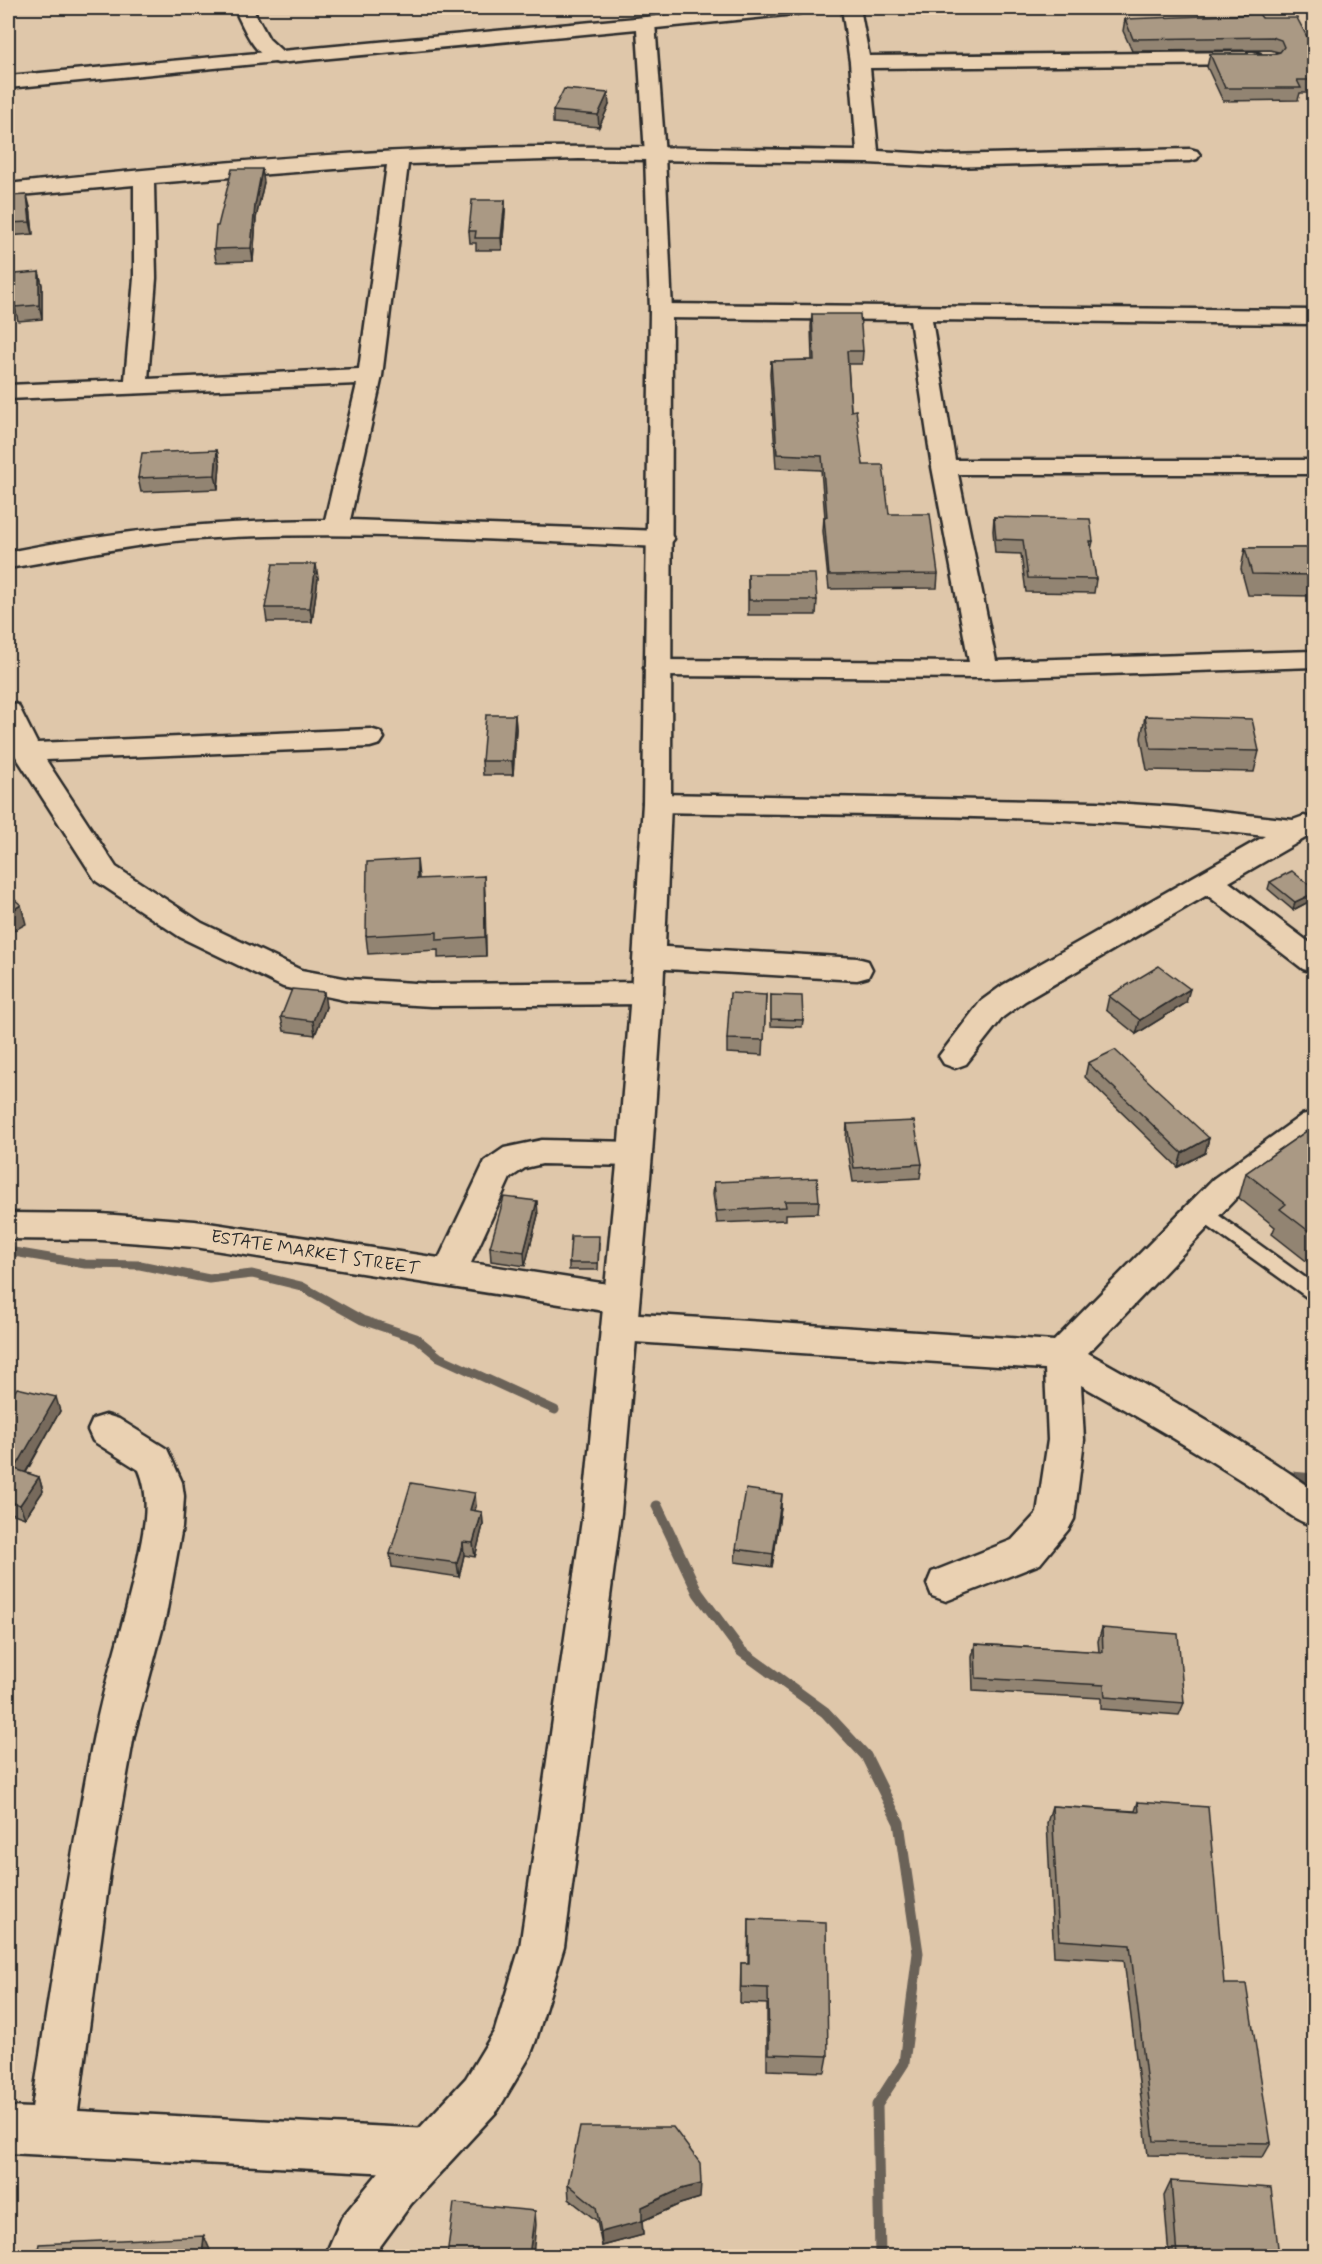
<svg xmlns="http://www.w3.org/2000/svg" width="1322" height="2264" font-family="Mynerve,sans-serif">
  <rect width="100%" height="100%" fill="#dfc7aa"/>
  <filter id="ink" filterUnits="userSpaceOnUse"><feTurbulence type="fractalNoise" baseFrequency=".0167" numOctaves="2"/><feDisplacementMap in="SourceGraphic" scale="12" xChannelSelector="R" yChannelSelector="G"/><feConvolveMatrix kernelMatrix="1 2 1 2 8 2 1 2 1" color-interpolation-filters="sRGB"/></filter>
  <g filter="url(#ink)">
    <g fill="none" stroke-linecap="round" stroke-linejoin="round">
      <path stroke="#6b6259" stroke-width="9" d="M8,1251L85,1264L140,1265L209,1279L252,1274L301,1286L362,1320L416,1338L439,1357L555,1410
        M1281,1475L1314,1478"/>
      <path stroke="#6b6259" stroke-width="11" d="M657,1506L698,1593L741,1651L825,1712L866,1756L899,1823L918,1953L904,2063L877,2105L880,2256"/>
      <g stroke="#2b2b2b" stroke-width="5">
        <path id="service" d="M1201,1205L1207,1207L1314,1284V1300L1308,1298L1195,1217L1192,1212L1195,1207Z"/>
      </g>
      <g stroke="#2b2b2b" stroke-width="5">
        <path id="minor" d="M745,8H805L803,12L796,14L646,29L639,27L637,23L639,19L646,17Z
          M842,8H860L869,56L1253,52L1260,54L1263,58L1260,62L1253,64L870,68L878,151L947,155L1190,149L1197,151L1200,155L1197,159L1190,161L947,167L868,163L579,159L408,164L382,376L350,520L661,531L670,534L674,539L670,544L661,547C513,541 363,530 215,538C144,541 77,557 8,568V552C117,530 214,521 325,520L357,384L8,399V385L125,380L134,278V185L8,196V184C154,168 302,154 450,149C586,144 722,149 857,151L850,62ZM387,165L359,369L148,379L156,278L154,183Z
          M278,51L285,53L288,57L285,61L8,88V76Z
          M661,304L1314,310V324L932,320L955,460H1314V474H958L996,661L1314,651V667L984,678L658,676L648,674L644,668L648,662L658,660L969,662L932,467L910,320L661,318L653,316L650,311L653,306Z
          M8,702L18,705L37,743L370,729L380,732L384,738L380,744L370,747L46,760L116,867L202,923L301,970L349,979L431,984L647,982L658,985L663,993L658,1001L647,1004L431,1006L349,1001L283,987L180,937L96,881L13,752L8,740Z
          M657,794L1097,802L1176,807L1293,820L1304,816L1314,819V833L1229,882L1314,946V972L1303,969L1207,895L1025,1001L1003,1017L966,1064L955,1068L944,1064L939,1056L981,1001L1003,985L1265,836C1063,812 860,816 657,812L647,810L643,803L647,796Z
          M649,946L857,958L868,961L872,969L868,977L857,980L649,968L638,965L634,957L638,949Z
          M1314,1112V1141L1237,1197L1088,1353C1165,1396 1242,1439 1314,1490V1526C1291,1520 1272,1500 1252,1487C1196,1451 1139,1417 1081,1385L1084,1440L1074,1519L1068,1530L1040,1564L946,1601L932,1596L927,1584L932,1572L1012,1540L1037,1513L1048,1440L1045,1369L619,1341L606,1337L601,1327L606,1317L617,1313L195,1247L101,1240L8,1239V1213L101,1214L195,1221L439,1258L485,1161L504,1148L542,1140L635,1142L647,1145L652,1154L647,1163L635,1166L542,1164L525,1168L510,1178L471,1263L621,1286L633,1290L639,1300L633,1310L624,1313L1054,1341L1213,1179L1302,1115Z
          M106,1415L119,1419L167,1449L182,1482L184,1496L182,1527L166,1615L134,1735L110,1871L78,2111L430,2129L446,2136L453,2152L446,2168L430,2175L8,2153V2107L32,2108C50,1987 69,1866 92,1745C103,1684 124,1625 137,1564C143,1533 152,1501 139,1470L93,1441L88,1430L93,1419Z"/>
      </g>
      <g stroke="#2b2b2b" stroke-width="5">
        <path id="tertiary" d="M234,8H252L269,39L282,51L646,17L653,19L655,23L665,155L672,311L671,803L663,993L652,1154L621,1513L564,1947L536,2040L530,2056L498,2110L411,2204L373,2256H325L342,2217L379,2172L466,2078L495,2030L520,1947L583,1513L618,1154L631,993L643,803L650,311L645,155L637,29L278,63C254,57 244,28 234,8Z"/>
      </g>
      <use href="#service" fill="#ead1b2" fill-rule="evenodd"/>
      <use href="#minor" fill="#ead1b2" fill-rule="evenodd"/>
      <use href="#tertiary" fill="#ead1b2" fill-rule="evenodd"/>
    </g>
    <path fill="#928472" stroke="#2b2b2b" stroke-width="1.5" d="M1262,18L1314,50V93H1300L1298,100L1223,101L1207,67L1210,54H1273L1278,52L1270,50L1132,51L1123,31L1125,19Z
      M609,105L599,127L553,123V111Z
      M264,182L256,218L253,261L216,262L214,249Z
      M8,187L11,196L30,207L33,234L8,236Z
      M505,200V212L502,250H476V243H470L469,231Z
      M39,272L42,285V319L18,321L15,307Z
      M812,314L863,351L862,364H848L851,411L863,465L889,514L938,574L937,588L829,589L823,531L824,517H825L821,470L776,468L770,374L771,361L812,360L811,327Z
      M217,450L220,464L218,489L141,492L138,478Z
      M994,517L1093,541L1091,550L1096,579L1094,593L1026,592L1021,554L995,553L993,531Z
      M1245,548H1314V596L1248,595L1241,569Z
      M748,574L817,600L816,615H748Z
      M318,578L312,622H267L265,608Z
      M515,715L516,729L513,775H483L482,761Z
      M1145,716L1259,751L1254,772L1147,770L1141,738Z
      M484,876L486,956L438,958V950L368,954L366,936Z
      M1270,882L1314,889V899L1293,910L1268,889Z
      M766,995L763,1055L727,1053V1039Z
      M771,995L803,1020L802,1027L771,1026Z
      M1109,996L1186,1003L1136,1034L1106,1010Z
      M326,1007L315,1035L284,1031L281,1017Z
      M1088,1063L1209,1138L1205,1153L1178,1167L1085,1077Z
      M847,1124L922,1164L920,1178L853,1182L846,1139Z
      M1314,1126V1267L1272,1234L1275,1227L1239,1198L1246,1173Z
      M714,1182L819,1201L818,1213L786,1214V1220L717,1223L713,1194Z
      M538,1215L525,1266L491,1261L490,1247Z
      M599,1243L598,1270H569V1263Z
      M8,1404L60,1411L26,1473L39,1477L43,1491L25,1518L8,1512Z
      M476,1506L475,1511L482,1512L483,1525L475,1557L464,1555L459,1577L392,1567L390,1554Z
      M781,1508L772,1567L735,1562L736,1549Z
      M1102,1628L1184,1703L1179,1715L1101,1709V1698L973,1691L972,1657L975,1644L1099,1652L1098,1641Z
      M1138,1802L1224,1984L1271,2143L1263,2157L1148,2155L1124,1960L1054,1956L1047,1823L1052,1806L1135,1811Z
      M749,1919L828,2056L825,2072L767,2070V2004L740,2003L741,1963H748Z
      M1171,2181L1279,2256H1169L1164,2196Z
      M568,2184L700,2198L680,2204L642,2221L643,2235L602,2246L597,2221L569,2199Z"/>
    <path fill="#776b5c" stroke="#2b2b2b" stroke-width="1.5" d="M608,93L609,105L599,127L598,115Z
      M262,169L264,182L256,218L253,261L251,248L255,205Z
      M27,195L30,207L33,234L30,222Z
      M505,200V212L502,250L501,238Z
      M39,272L42,285V319L39,305Z
      M217,450L220,464L218,489L215,475Z
      M316,564L318,578L312,622L310,608Z
      M515,715L516,729L513,775L512,761Z
      M417,859L419,877V897L417,879Z
      M484,876L485,894L486,956L485,937Z
      M1314,893V899L1293,910L1295,902Z
      M21,905L26,924L8,934V913Z
      M1190,989L1186,1003L1136,1034L1140,1020Z
      M324,992L326,1007L315,1035L313,1021Z
      M1209,1138L1205,1153L1178,1167L1182,1153Z
      M537,1201L538,1215L525,1266L524,1252Z
      M56,1397L60,1411L20,1482L15,1469Z
      M39,1477L43,1491L25,1518L20,1505Z
      M475,1493L476,1506L471,1524L470,1510Z
      M782,1494L781,1508L772,1567L773,1554Z
      M482,1512L483,1525L475,1557L473,1543Z
      M463,1542L464,1555L459,1577L457,1563Z
      M701,2184L700,2198L680,2204L642,2221L643,2235L602,2246L601,2232L642,2207L681,2189Z
      M535,2211L536,2225L533,2256H529Z
      M204,2236L210,2250V2256H202Z"/>
    <path fill="#aa9984" stroke="#2b2b2b" stroke-width="1.5" d="M1259,14L1262,18H1297L1314,50V80H1297L1301,88H1225L1210,54H1273L1280,52L1284,47L1281,40L1272,37L1133,39L1125,19Z
      M564,89L608,93L598,115L553,111Z
      M232,169H262L255,205L251,248L214,249L216,226H218Z
      M8,187H9L8,196L27,195L30,222L8,223Z
      M472,200H505L501,238H475L476,231H469Z
      M39,272V305L15,307V274Z
      M812,314H860L863,351H847L851,411L856,410L863,465H883L889,514H930L938,574L829,575L824,517H827L822,456L777,454L771,361L814,360Z
      M217,450L215,475L138,478L142,453Z
      M994,517L1090,519L1093,541H1090L1096,579L1028,578L1023,540L996,539Z
      M1245,548H1314V575L1252,574Z
      M273,564H316L310,608H265Z
      M748,574H815L817,600H749Z
      M486,715H515L512,761H482Z
      M1145,716L1252,719L1259,751L1151,749Z
      M417,859V879L484,876L485,937L437,940V932L366,936L367,862Z
      M1292,871L1314,889V893L1295,902L1270,882Z
      M8,894L21,905L8,913Z
      M1159,966L1190,989L1140,1020L1109,996Z
      M292,989L324,992L313,1021L281,1017Z
      M730,993L766,995L764,1040L727,1039Z
      M771,995L802,996L803,1020L771,1019Z
      M1115,1050L1209,1138L1182,1153L1088,1063Z
      M914,1121L922,1164L854,1168L847,1124Z
      M1314,1126V1235L1280,1209L1286,1204L1246,1173Z
      M817,1178L819,1201H785L786,1207L717,1211L714,1182Z
      M504,1197L537,1201L524,1252L490,1247Z
      M571,1236H599L598,1263H569Z
      M17,1388L56,1397L15,1469L39,1477L20,1505L8,1501V1404Z
      M411,1483L475,1493L470,1510L482,1512L473,1543L463,1542L457,1563L390,1554Z
      M746,1489L782,1494L773,1554L736,1549Z
      M1102,1628L1178,1634L1184,1703L1105,1697L1104,1685L976,1678L975,1644L1103,1652Z
      M1138,1802L1208,1807L1224,1984H1246L1271,2143L1154,2141L1130,1945L1059,1940L1052,1806L1139,1812Z
      M749,1919L826,1922L828,2056L769,2054L768,1988L741,1987V1963H749Z
      M580,2127H673L700,2163L701,2184L681,2189L642,2207V2221L601,2232L596,2207L568,2184Z
      M1171,2181L1271,2188L1279,2256H1177Z
      M454,2203L535,2211L529,2256H447Z
      M204,2236L202,2256H37L39,2244Z"/>
  </g>
  <g text-anchor="middle" dominant-baseline="central" stroke-width="4.5" stroke-linejoin="round" paint-order="stroke">
    <g font-size="18" fill="#2b2b2b" stroke="#ead1b2">
      <text transform="translate(315 1253) rotate(9)">ESTATE MARKET STREET</text>
    </g>
  </g>
  <rect width="1322" height="2264" fill="none" stroke="#ead1b2" stroke-width="30"/>
  <rect x="15" y="15" width="1292" height="2234" fill="none" stroke="#2b2b2b" stroke-width="2" filter="url(#ink)"/>
</svg>
